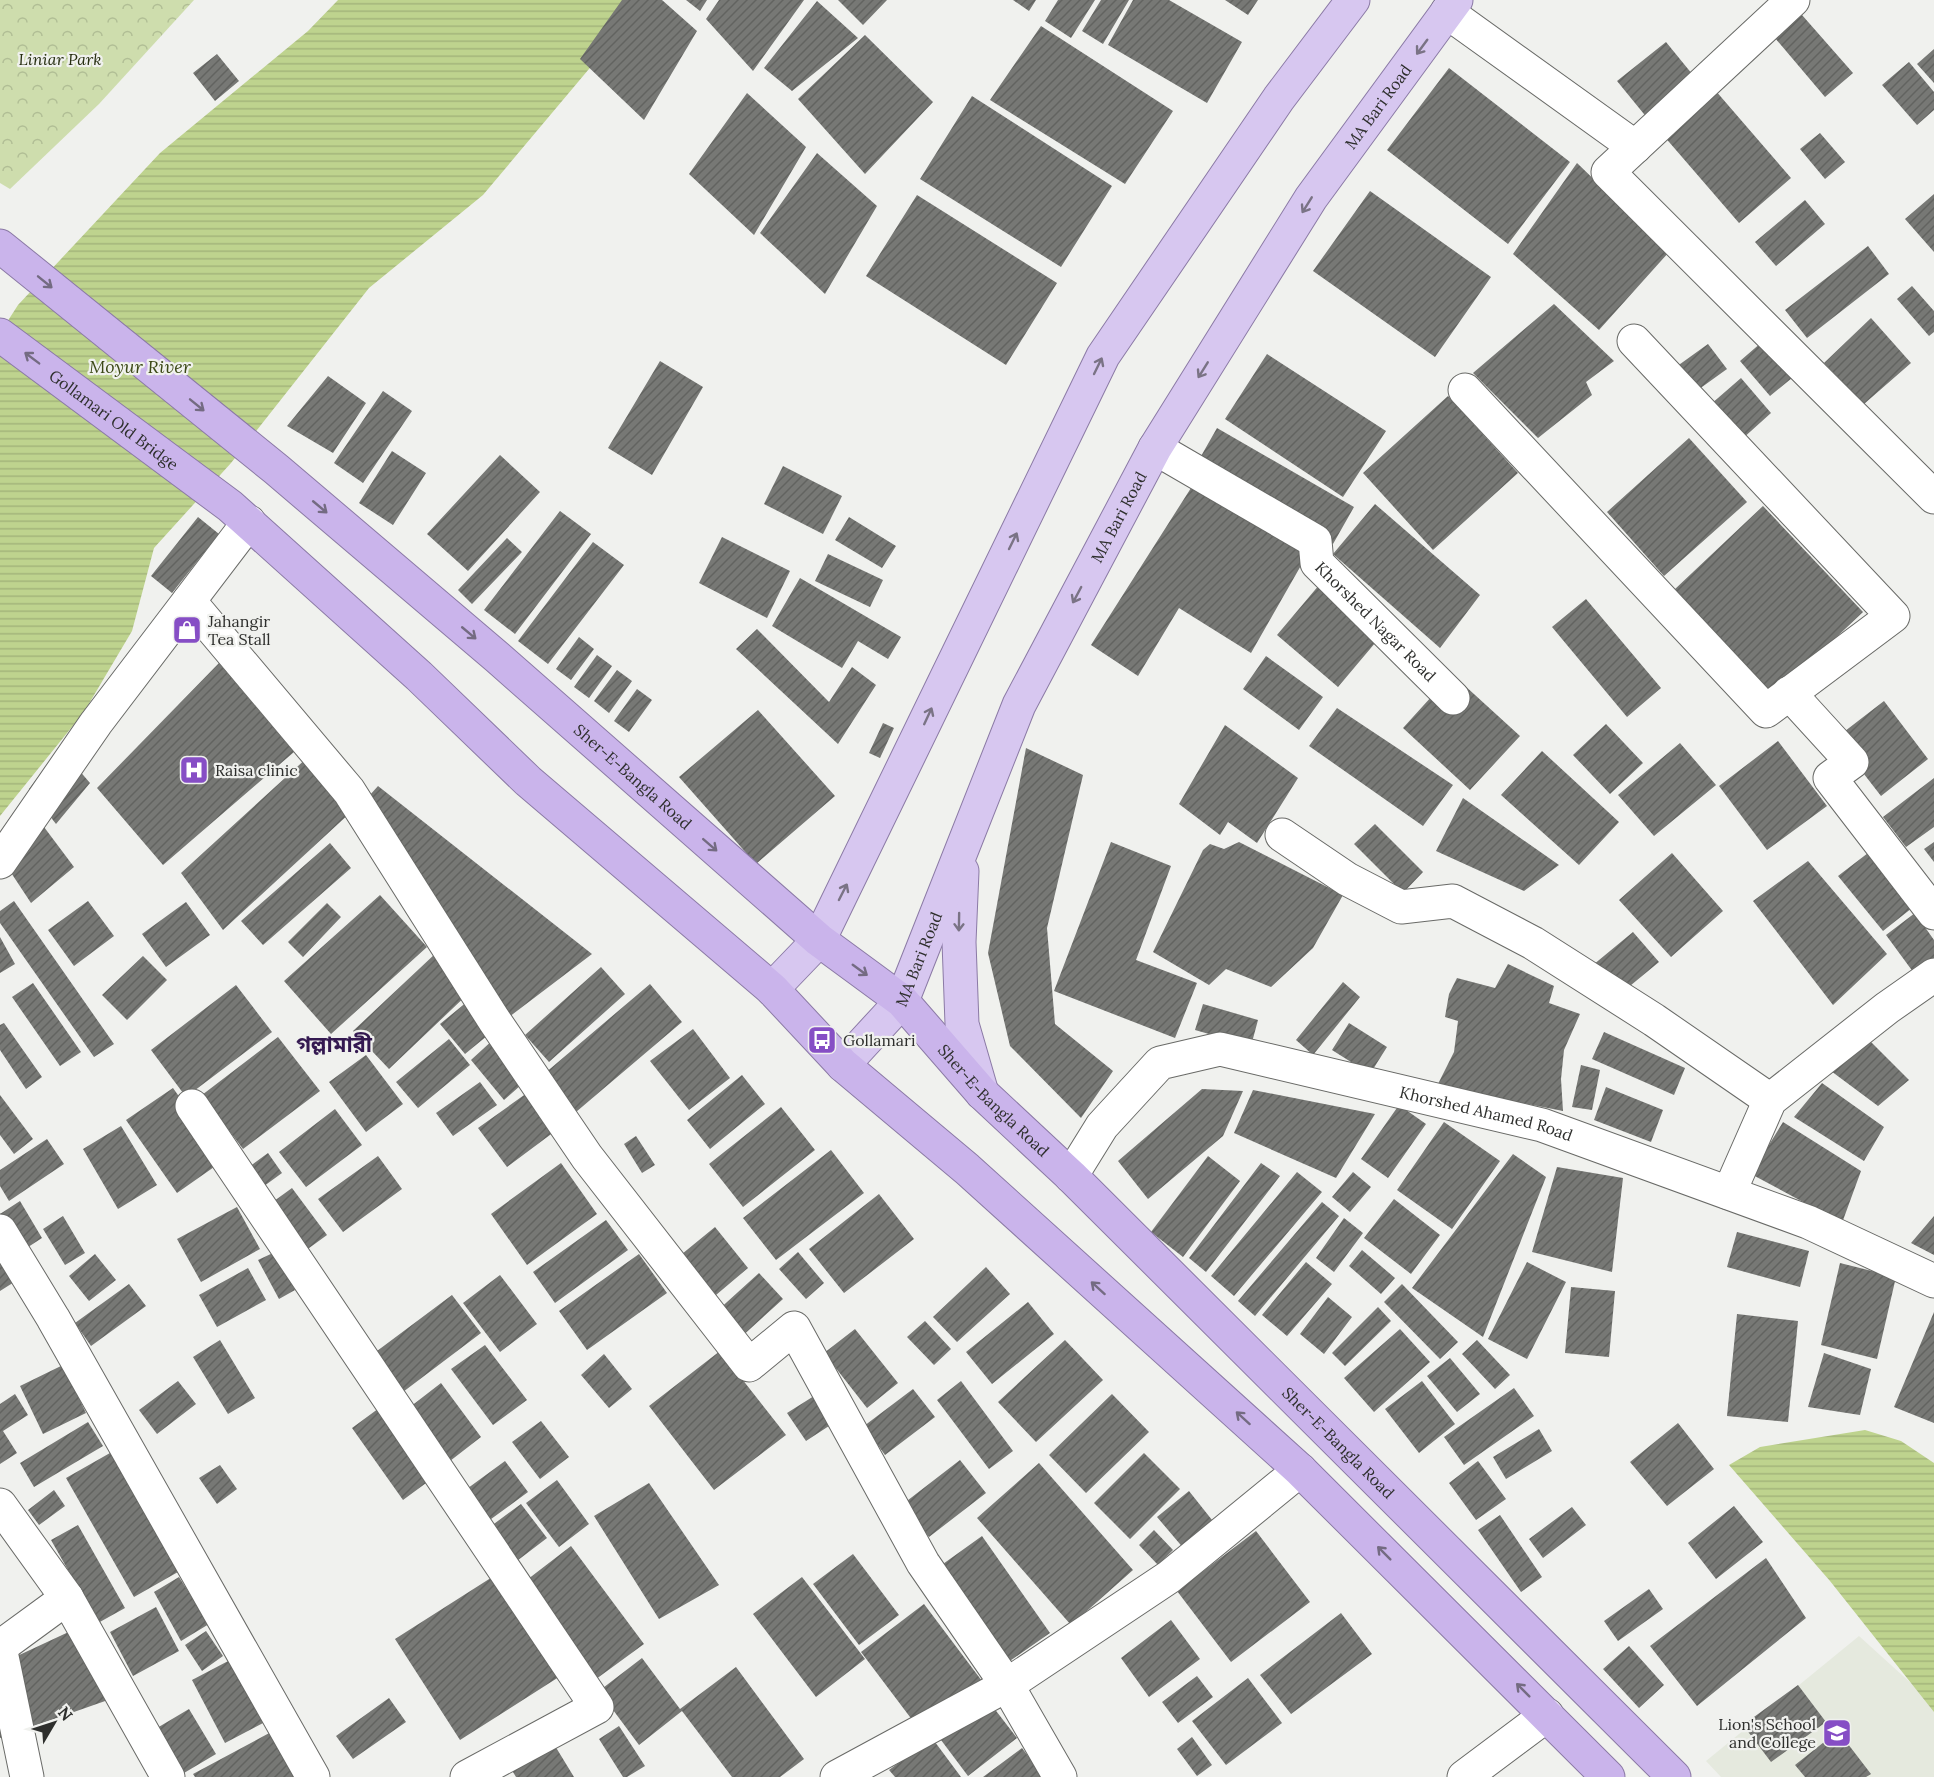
<svg xmlns="http://www.w3.org/2000/svg" width="1934" height="1777" font-family="Lora,'Noto Sans Bengali',serif">
  <defs>
    <pattern id="forest-crowns" width="20" height="18" patternUnits="userSpaceOnUse" patternTransform="scale(1.5)"><rect width="20" height="18" fill="#ceddad"/><path d="M2 6a3 3 0 1 1 6 0M12 15a3 3 0 1 1 6 0" fill="none" stroke="#b1be95"/></pattern>
    <pattern id="water-rules" width="6" height="5" patternUnits="userSpaceOnUse" patternTransform="scale(1.5)"><rect width="6" height="5" fill="#bed38e"/><path d="M0 2.5h6" fill="none" stroke="#a4b57b"/></pattern>
    <pattern id="building-hatch" width="6" height="6" patternUnits="userSpaceOnUse" patternTransform="scale(1.5)"><rect width="6" height="6" fill="#777875"/><path d="M-1 1l2-2M0 6l6-6M5 7l2-2" fill="none" stroke="#626360"/></pattern>
  </defs>
  <rect width="100%" height="100%" fill="#f0f1ee"/>
  <path fill="#e5e9de" d="M1859,1636L1934,1704V1777H1721L1706,1761Z"/>
  <path fill="url(#forest-crowns)" d="M0,0H194L99,104L10,189L0,183Z"/>
  <path fill="url(#water-rules)" d="M338,0H647L483,195L369,288L231,463L154,548L132,631L84,712L0,816V333L18,305L160,153L308,31Z
    M1865,1430L1901,1441L1934,1463V1712L1830,1581L1729,1465L1760,1447Z"/>
  <path fill="url(#building-hatch)" d="M622,0H662L697,31L644,120L580,59Z
    M686,0H707L700,11Z
    M719,0H804L753,71L706,19Z
    M838,0H887L863,25Z
    M1013,0H1036L1029,11Z
    M1058,0H1095L1071,38L1045,21Z
    M1101,0H1129L1103,44L1082,31Z
    M1133,0H1169L1242,42L1207,103L1108,45Z
    M1225,0H1258L1248,15Z
    M817,1L858,38L792,91L764,68Z
    M1802,15L1853,73L1825,97L1775,38Z
    M1041,26L1173,111L1125,184L990,100Z
    M865,35L933,102L865,174L798,99Z
    M1666,42L1697,80L1648,119L1617,81Z
    M1934,49V83L1917,64Z
    M217,54L239,81L215,101L193,73Z
    M1909,62L1934,92V110L1917,125L1882,85Z
    M1449,68L1570,162L1508,244L1387,150Z
    M1715,90L1791,178L1739,223L1663,135Z
    M747,93L806,147L754,235L689,174Z
    M972,96L1112,186L1061,267L920,179Z
    M1820,133L1845,162L1825,179L1800,149Z
    M817,153L877,206L825,294L760,233Z
    M1577,163L1669,252L1599,330L1513,254Z
    M1370,191L1491,277L1435,357L1313,271Z
    M1934,194V252L1905,219Z
    M917,195L1057,283L1006,365L866,276Z
    M1805,200L1825,224L1776,266L1755,242Z
    M1868,246L1889,274L1807,338L1785,310Z
    M1912,286L1934,311V332L1929,336L1897,299Z
    M1554,304L1614,361L1586,382L1592,395L1538,438L1473,373Z
    M1871,318L1911,363L1864,404L1824,363Z
    M1762,342L1792,378L1770,396L1740,361Z
    M1708,344L1727,369L1695,392L1676,367Z
    M1267,354L1386,431L1343,497L1225,419Z
    M660,361L703,387L652,475L608,448Z
    M328,376L366,403L333,453L287,426Z
    M1741,378L1771,413L1741,440L1710,405Z
    M383,391L412,411L363,483L334,463Z
    M1448,396L1518,473L1433,550L1363,473Z
    M1217,428L1354,507L1333,544L1196,465Z
    M1689,438L1747,502L1664,576L1607,512Z
    M392,451L426,473L393,525L359,503Z
    M500,455L540,492L468,571L427,534Z
    M783,466L842,496L823,534L764,504Z
    M1198,477L1315,541L1251,653L1179,608L1138,676L1091,645Z
    M1375,504L1480,595L1440,648L1333,554Z
    M1763,506L1863,612L1774,696L1674,590Z
    M560,511L591,534L515,634L484,610Z
    M198,517L219,534L172,593L151,576Z
    M849,517L896,546L882,568L835,540Z
    M722,537L790,571L767,618L699,583Z
    M507,538L522,552L472,604L458,590Z
    M593,542L624,565L548,664L518,641Z
    M828,554L883,580L870,607L815,581Z
    M800,578L901,637L888,659L858,641L842,668L772,626Z
    M1325,578L1386,630L1338,687L1277,635Z
    M1586,599L1661,688L1627,717L1552,627Z
    M757,629L829,702L852,667L876,685L838,744L736,649Z
    M579,637L594,649L571,680L556,669Z
    M597,655L612,666L589,698L574,687Z
    M1266,656L1323,697L1299,730L1243,689Z
    M219,663L294,752L163,865L97,788Z
    M617,670L632,681L609,713L594,701Z
    M1452,674L1520,736L1470,790L1403,728Z
    M637,689L652,700L629,732L614,721Z
    M1884,701L1928,759L1881,796L1836,738Z
    M1337,708L1453,785L1423,826L1309,746Z
    M758,710L835,796L756,864L679,777Z
    M883,723L894,728L880,758L869,753Z
    M1606,724L1643,763L1610,794L1573,755Z
    M1225,725L1298,778L1257,843L1228,822L1220,835L1179,804Z
    M1778,741L1827,806L1767,850L1719,786Z
    M1680,743L1716,785L1654,836L1618,795Z
    M60,748L90,783L56,824L29,789Z
    M1026,748L1083,775L1047,928L1055,1024L1113,1071L1081,1118L1010,1046L988,953Z
    M1542,751L1619,822L1579,865L1501,795Z
    M309,756L351,812L223,930L181,873Z
    M1934,778V827L1906,847L1883,817Z
    M378,786L592,954L509,1017L360,806Z
    M1463,798L1559,865L1524,891L1436,851Z
    M23,799L74,867L31,903L0,856V832Z
    M1375,824L1423,872L1403,893L1354,844Z
    M1111,842L1171,866L1136,960L1197,983L1175,1038L1054,991Z
    M1239,842L1343,895L1313,948L1271,987L1226,969L1209,985L1153,952L1203,850L1210,844L1224,849Z
    M1934,842V862L1924,849Z
    M330,843L351,868L263,945L241,921Z
    M1672,853L1723,911L1671,957L1619,900Z
    M1868,853L1912,908L1883,931L1838,876Z
    M1808,861L1887,954L1833,1005L1753,901Z
    M380,895L427,947L331,1034L284,981Z
    M14,901L114,1044L94,1057L0,923V911Z
    M88,901L114,936L74,966L48,930Z
    M186,902L210,935L166,967L142,934Z
    M327,903L341,917L303,957L288,942Z
    M1915,913L1934,940V969L1919,980L1886,935Z
    M1633,932L1659,962L1619,995L1593,965Z
    M0,937L15,964L0,973Z
    M436,953L472,990L389,1069L353,1031Z
    M143,956L167,980L127,1020L102,995Z
    M1508,964L1554,986L1549,1003L1580,1014L1564,1050L1561,1079L1563,1111L1437,1086L1454,1052L1458,1021L1445,1017L1449,994L1457,978L1495,988Z
    M601,967L625,994L549,1062L525,1035Z
    M1343,982L1360,997L1313,1055L1296,1040Z
    M33,983L81,1052L60,1066L12,997Z
    M650,984L682,1022L576,1112L544,1074Z
    M236,985L272,1032L186,1097L151,1050Z
    M468,1001L493,1031L465,1054L440,1024Z
    M1203,1004L1258,1020L1251,1046L1195,1030Z
    M4,1023L42,1077L26,1089L0,1050V1025Z
    M1349,1023L1387,1047L1370,1074L1332,1050Z
    M693,1029L730,1078L689,1110L650,1061Z
    M1604,1032L1685,1068L1674,1095L1592,1059Z
    M278,1037L320,1091L243,1149L202,1095Z
    M495,1038L529,1078L504,1100L471,1060Z
    M449,1039L470,1065L418,1108L396,1082Z
    M1868,1039L1909,1080L1878,1106L1831,1071Z
    M366,1055L403,1104L366,1132L329,1082Z
    M1581,1065L1600,1070L1592,1110L1572,1107Z
    M742,1075L765,1104L710,1149L687,1120Z
    M480,1082L497,1105L453,1136L436,1113Z
    M1822,1083L1884,1127L1864,1161L1794,1117Z
    M1606,1087L1663,1110L1651,1142L1594,1120Z
    M173,1088L224,1160L177,1193L126,1120Z
    M534,1088L562,1126L507,1167L478,1128Z
    M1202,1089L1243,1091L1223,1136L1148,1199L1118,1161Z
    M1253,1090L1375,1114L1336,1178L1234,1133Z
    M0,1095L33,1139L14,1154L0,1135Z
    M1399,1105L1426,1124L1388,1178L1361,1159Z
    M781,1107L815,1150L743,1207L709,1164Z
    M335,1109L362,1145L306,1187L279,1152Z
    M1444,1122L1500,1161L1452,1229L1397,1190Z
    M1783,1122L1861,1171L1842,1223L1751,1174Z
    M121,1126L157,1185L118,1209L83,1149Z
    M636,1136L655,1165L642,1173L624,1144Z
    M47,1139L64,1164L9,1201L0,1186V1170Z
    M831,1150L864,1193L776,1260L743,1218Z
    M268,1153L282,1173L260,1189L245,1170Z
    M1513,1154L1546,1177L1483,1337L1412,1288Z
    M378,1156L402,1189L343,1232L318,1199Z
    M1208,1156L1240,1181L1183,1257L1151,1232Z
    M561,1163L597,1214L527,1265L491,1214Z
    M1261,1163L1280,1176L1206,1272L1189,1258Z
    M1557,1167L1623,1178L1612,1272L1532,1252Z
    M1297,1172L1322,1192L1234,1296L1211,1276Z
    M1353,1172L1371,1187L1350,1212L1332,1197Z
    M292,1188L327,1235L305,1251L270,1204Z
    M879,1194L914,1239L844,1293L809,1249Z
    M1394,1199L1440,1235L1411,1274L1364,1238Z
    M20,1201L42,1238L22,1251L0,1214Z
    M1322,1202L1339,1216L1255,1316L1238,1301Z
    M237,1207L260,1249L201,1282L177,1239Z
    M63,1216L85,1253L65,1265L43,1229Z
    M1934,1216V1255L1911,1243Z
    M1344,1218L1363,1233L1334,1272L1316,1258Z
    M606,1220L628,1250L555,1303L533,1272Z
    M715,1227L748,1268L716,1295L682,1254Z
    M1737,1232L1809,1251L1800,1287L1727,1267Z
    M0,1250L19,1279L0,1291Z
    M1362,1250L1395,1278L1381,1294L1349,1266Z
    M275,1252L295,1290L279,1299L258,1260Z
    M798,1252L824,1283L806,1299L779,1269Z
    M95,1254L116,1280L89,1301L69,1276Z
    M639,1254L667,1293L587,1350L559,1311Z
    M1306,1262L1332,1284L1287,1336L1262,1315Z
    M1527,1262L1566,1282L1527,1359L1488,1339Z
    M1840,1263L1896,1277L1877,1359L1821,1345Z
    M986,1267L1010,1294L957,1342L933,1317Z
    M248,1268L266,1300L217,1327L199,1295Z
    M759,1273L783,1299L739,1339L716,1312Z
    M500,1275L537,1324L500,1352L463,1303Z
    M129,1284L146,1306L91,1346L75,1323Z
    M1402,1284L1458,1342L1440,1359L1384,1302Z
    M1571,1287L1615,1291L1609,1357L1565,1353Z
    M452,1295L481,1333L399,1395L369,1357Z
    M1328,1297L1352,1317L1324,1354L1300,1334Z
    M1028,1302L1054,1334L992,1384L966,1352Z
    M1378,1307L1391,1321L1345,1366L1332,1353Z
    M1934,1312V1423L1894,1407Z
    M1737,1314L1798,1321L1788,1422L1727,1416Z
    M925,1321L951,1349L934,1365L907,1337Z
    M855,1329L898,1383L867,1408L824,1353Z
    M1400,1329L1430,1362L1374,1412L1344,1378Z
    M220,1340L255,1398L228,1414L193,1357Z
    M1065,1340L1103,1380L1036,1442L998,1402Z
    M1477,1340L1510,1375L1495,1389L1462,1354Z
    M485,1345L527,1400L493,1425L451,1369Z
    M720,1351L786,1435L714,1490L649,1406Z
    M1824,1353L1871,1369L1860,1415L1808,1407Z
    M604,1354L632,1389L609,1408L581,1375Z
    M1450,1358L1480,1394L1457,1412L1427,1376Z
    M63,1365L86,1413L43,1434L20,1386Z
    M178,1381L196,1404L157,1434L139,1410Z
    M961,1381L1013,1451L989,1469L937,1400Z
    M1422,1381L1455,1424L1419,1453L1385,1409Z
    M441,1383L481,1437L450,1461L410,1407Z
    M1514,1388L1534,1416L1464,1465L1444,1437Z
    M913,1389L935,1417L885,1455L864,1426Z
    M15,1394L28,1415L3,1431L17,1453L0,1464V1404Z
    M1112,1394L1149,1432L1086,1493L1049,1455Z
    M814,1396L832,1424L806,1441L787,1413Z
    M386,1403L437,1475L403,1500L352,1428Z
    M541,1421L569,1457L540,1479L512,1442Z
    M88,1422L103,1446L34,1487L20,1463Z
    M1678,1423L1714,1469L1667,1506L1630,1462Z
    M1539,1429L1552,1451L1506,1479L1493,1457Z
    M117,1449L185,1568L134,1597L66,1478Z
    M1144,1453L1180,1489L1130,1539L1094,1503Z
    M960,1460L986,1493L929,1537L903,1504Z
    M505,1461L528,1492L487,1522L464,1491Z
    M1478,1461L1506,1499L1476,1520L1449,1483Z
    M1039,1463L1133,1570L1071,1625L977,1518Z
    M220,1465L237,1489L217,1504L199,1478Z
    M557,1480L589,1524L559,1547L526,1503Z
    M649,1483L719,1585L659,1619L594,1516Z
    M54,1490L65,1506L39,1525L28,1510Z
    M1189,1491L1216,1525L1185,1550L1157,1517Z
    M521,1504L547,1538L509,1567L483,1532Z
    M1734,1506L1763,1542L1716,1579L1688,1543Z
    M1572,1507L1586,1525L1543,1558L1529,1539Z
    M1500,1515L1542,1577L1521,1592L1478,1530Z
    M78,1525L125,1608L98,1623L51,1540Z
    M1154,1530L1173,1550L1158,1565L1139,1545Z
    M1256,1531L1310,1602L1231,1662L1177,1591Z
    M982,1536L1050,1633L1004,1665L936,1569Z
    M571,1546L644,1644L592,1682L519,1586Z
    M853,1554L899,1615L859,1645L813,1584Z
    M1766,1558L1806,1618L1697,1706L1650,1646Z
    M497,1574L562,1675L460,1740L395,1639Z
    M179,1577L209,1624L181,1641L154,1592Z
    M802,1577L865,1659L816,1697L753,1614Z
    M1649,1589L1663,1609L1618,1641L1604,1621Z
    M924,1604L982,1681L919,1729L861,1652Z
    M156,1607L179,1651L133,1676L110,1632Z
    M1341,1613L1372,1654L1291,1714L1260,1675Z
    M1171,1620L1200,1659L1149,1697L1121,1658Z
    M75,1629L108,1700L0,1738V1664Z
    M206,1631L223,1656L202,1671L185,1645Z
    M1629,1646L1664,1685L1639,1708L1603,1669Z
    M642,1658L680,1709L736,1667L804,1759L780,1777H732L682,1711L639,1745L599,1691Z
    M232,1659L265,1722L225,1743L192,1680Z
    M1197,1676L1213,1697L1178,1723L1162,1702Z
    M1248,1678L1282,1723L1226,1765L1192,1721Z
    M1798,1685L1826,1722L1771,1762L1743,1725Z
    M389,1698L406,1722L353,1759L336,1736Z
    M990,1703L1017,1738L968,1776L941,1740Z
    M189,1709L216,1754L184,1773L157,1728Z
    M619,1726L645,1766L627,1777H623L599,1739Z
    M273,1731L298,1777H195L193,1774Z
    M1838,1731L1871,1774L1866,1777H1805L1795,1765Z
    M549,1736L574,1777H516L507,1762Z
    M1192,1737L1212,1765L1197,1776L1177,1749Z
    M932,1738L961,1777H895L889,1770Z
    M1022,1748L1044,1777H983Z"/>
  <g fill="none" stroke-linecap="round" stroke-linejoin="round">
    <g stroke="#696a67" stroke-width="35">
      <g id="minor">
        <path d="M1793,0L1608,172L1934,497"/>
        <path d="M1447,12L1635,147"/>
        <path d="M1465,390L1766,711L1893,616L1634,341"/>
        <path id="s1" d="M1155,448L1315,541L1317,563L1453,698"/>
        <path d="M189,601L349,791L494,1020L587,1157L749,1365L794,1328L923,1563L1007,1685L1060,1777"/>
        <path d="M1789,693L1852,762L1830,778L1934,913"/>
        <path d="M1282,835L1347,879L1401,907L1453,901L1533,943L1654,1020L1770,1100"/>
        <path d="M0,862L96,723L249,522"/>
        <path d="M192,1106L597,1707L467,1777"/>
        <path id="s2" d="M1071,1176L1102,1126L1160,1063L1220,1049L1542,1125L1808,1222L1934,1281"/>
        <path d="M1729,1193L1770,1100L1887,1008L1934,975"/>
        <path d="M0,1231L53,1318L313,1777"/>
        <path d="M0,1505L67,1598L168,1777"/>
        <path d="M0,1647L27,1777"/>
        <path d="M0,1647L67,1598"/>
        <path d="M837,1777L1007,1685L1169,1577L1300,1470"/>
        <path d="M1464,1777L1547,1715"/>
      </g>
    </g>
    <g stroke="#8b7aa5" stroke-width="35">
      <g id="primary">
        <path d="M962,871L959,942L962,1024L982,1093"/>
        <path d="M772,989L819,940L1103,356L1279,98L1353,0"/>
        <path id="s3" d="M843,1065L902,1001L1019,705L1155,448L1311,198L1456,0"/>
      </g>
    </g>
    <g stroke="#8b7aa5" stroke-width="35">
      <g id="trunk">
        <path id="s4" d="M0,246L276,469L497,657L819,940L902,1001L982,1093L1071,1176L1674,1777"/>
        <path id="s5" d="M0,335L230,506L419,676L528,781L772,989L843,1065L967,1169L1300,1470L1608,1777"/>
      </g>
    </g>
    <use href="#minor" stroke="#fff" stroke-width="33"/>
    <use href="#primary" stroke="#d7c7f0" stroke-width="33"/>
    <use href="#trunk" stroke="#cab4eb" stroke-width="33"/>
  </g>
  <defs><path id="oneway-shaft" d="M-6 0H5M1.5-3L5.5 0L1.5 3" fill="none" stroke-width="1.6" stroke-linecap="round" stroke-linejoin="round" transform="scale(1.5)"/></defs>
  <g stroke="#7a7385">
    <use href="#oneway-shaft" transform="translate(1422 47) rotate(126)"/>
    <use href="#oneway-shaft" transform="translate(1307 205) rotate(122)"/>
    <use href="#oneway-shaft" transform="translate(1098 366) rotate(-64)"/>
    <use href="#oneway-shaft" transform="translate(1203 370) rotate(122)"/>
    <use href="#oneway-shaft" transform="translate(1013 541) rotate(-64)"/>
    <use href="#oneway-shaft" transform="translate(1077 595) rotate(118)"/>
    <use href="#oneway-shaft" transform="translate(928 716) rotate(-65)"/>
    <use href="#oneway-shaft" transform="translate(843 892) rotate(-63)"/>
    <use href="#oneway-shaft" transform="translate(959 922) rotate(91)"/>
  </g>
  <g stroke="#746b82">
    <use href="#oneway-shaft" transform="translate(45 282) rotate(39)"/>
    <use href="#oneway-shaft" transform="translate(32 358) rotate(-143)"/>
    <use href="#oneway-shaft" transform="translate(197 405) rotate(39)"/>
    <use href="#oneway-shaft" transform="translate(320 507) rotate(40)"/>
    <use href="#oneway-shaft" transform="translate(469 633) rotate(40)"/>
    <use href="#oneway-shaft" transform="translate(710 845) rotate(41)"/>
    <use href="#oneway-shaft" transform="translate(860 970) rotate(36)"/>
    <use href="#oneway-shaft" transform="translate(1098 1288) rotate(-138)"/>
    <use href="#oneway-shaft" transform="translate(1243 1418) rotate(-138)"/>
    <use href="#oneway-shaft" transform="translate(1384 1553) rotate(-135)"/>
    <use href="#oneway-shaft" transform="translate(1523 1690) rotate(-135)"/>
  </g>
  <defs>
    <g id="shop-square" transform="scale(1.5)"><rect x="-9" y="-9" width="18" height="18" rx="4" fill="#864ec5" stroke="#f0f1ee"/><path d="M-5-2.5h2.3a2.7 3.5 0 0 1 5.4 0H5L5.5 6h-11ZM-1.5-2.5h3a1.5 2.3 0 0 0-3 0Z" fill="#fff"/></g>
    <g id="hospital-square" transform="scale(1.5)"><rect x="-9" y="-9" width="18" height="18" rx="4" fill="#864ec5" stroke="#f0f1ee"/><path d="M-5-5h3v3.5h4V-5h3V5h-3V1.5h-4V5h-3Z" fill="#fff"/></g>
    <g id="bus-square" transform="scale(1.5)"><rect x="-9" y="-9" width="18" height="18" rx="4" fill="#864ec5" stroke="#f0f1ee"/><path d="M-5-6H5V4H4V6H2V4H-2V6H-4V4H-5ZM-3.5-4V0h7V-4ZM-3.5 1.2v1.5H-2V1.2ZM2 1.2v1.5H3.5V1.2Z" fill="#fff"/></g>
    <g id="school-square" transform="scale(1.5)"><rect x="-9" y="-9" width="18" height="18" rx="4" fill="#864ec5" stroke="#f0f1ee"/><path d="M0-5L7-2L0 1L-7-2ZM-4 1L0 2.5L4 1V4Q0 6-4 4Z" fill="#fff"/></g>
  </defs>
  <g fill-rule="evenodd">
    <use href="#shop-square" x="187" y="630"/>
    <use href="#hospital-square" x="194" y="770"/>
    <use href="#bus-square" x="822" y="1040"/>
    <use href="#school-square" x="1837" y="1733"/>
  </g>
  <g text-anchor="middle" dominant-baseline="central" stroke-width="4.5" stroke-linejoin="round" paint-order="stroke">
    <g font-size="16" font-style="italic" fill="#262e10" stroke="#f0f1ee">
      <text x="60" y="59">Liniar Park</text>
    </g>
    <g font-size="16" fill="#2e2f2d" stroke="#f0f1ee">
      <text stroke="none"><textPath href="#s3" startOffset="1104">MA Bari Road</textPath></text>
      <text stroke="none"><textPath href="#s5" startOffset="142">Gollamari Old Bridge</textPath></text>
      <text stroke="none"><textPath href="#s3" startOffset="618">MA Bari Road</textPath></text>
      <text stroke="none"><textPath href="#s1" startOffset="290">Khorshed Nagar Road</textPath></text>
      <text stroke="none"><textPath href="#s4" startOffset="826">Sher-E-Bangla Road</textPath></text>
      <text stroke="none"><textPath href="#s3" startOffset="132">MA Bari Road</textPath></text>
      <text stroke="none"><textPath href="#s4" startOffset="1312">Sher-E-Bangla Road</textPath></text>
      <text stroke="none"><textPath href="#s2" startOffset="480">Khorshed Ahamed Road</textPath></text>
      <text stroke="none"><textPath href="#s4" startOffset="1798">Sher-E-Bangla Road</textPath></text>
    </g>
    <g font-size="16" fill="#2e2f2d" stroke="#f0f1ee" text-anchor="start">
      <text x="208" y="621">Jahangir<tspan x="208" dy="18">Tea Stall</tspan></text>
      <text x="215" y="770">Raisa clinic</text>
      <text x="843" y="1040">Gollamari</text>
      <text x="1816" y="1724" text-anchor="end">Lion's School<tspan x="1816" dy="18">and College</tspan></text>
    </g>
    <g font-size="18" font-style="italic" fill="#3c4917" stroke="#f0f1ee">
      <text x="140" y="366">Moyur River</text>
    </g>
    <g font-size="22" font-weight="bold" fill="#341951" stroke="#f0f1ee">
      <text x="334" y="1044">গল্লামারী</text>
    </g>
  </g>
  <g transform="translate(54 1723) rotate(51)" stroke="#f0f1ee" stroke-width="4.5" paint-order="stroke">
  <path d="M0-4.5L10 22L0 15L-10 22Z" fill="#2e2f2d"/>
  <text y="-9" font-size="16" font-weight="bold" text-anchor="middle" fill="#2e2f2d">N</text>
  </g>
</svg>
